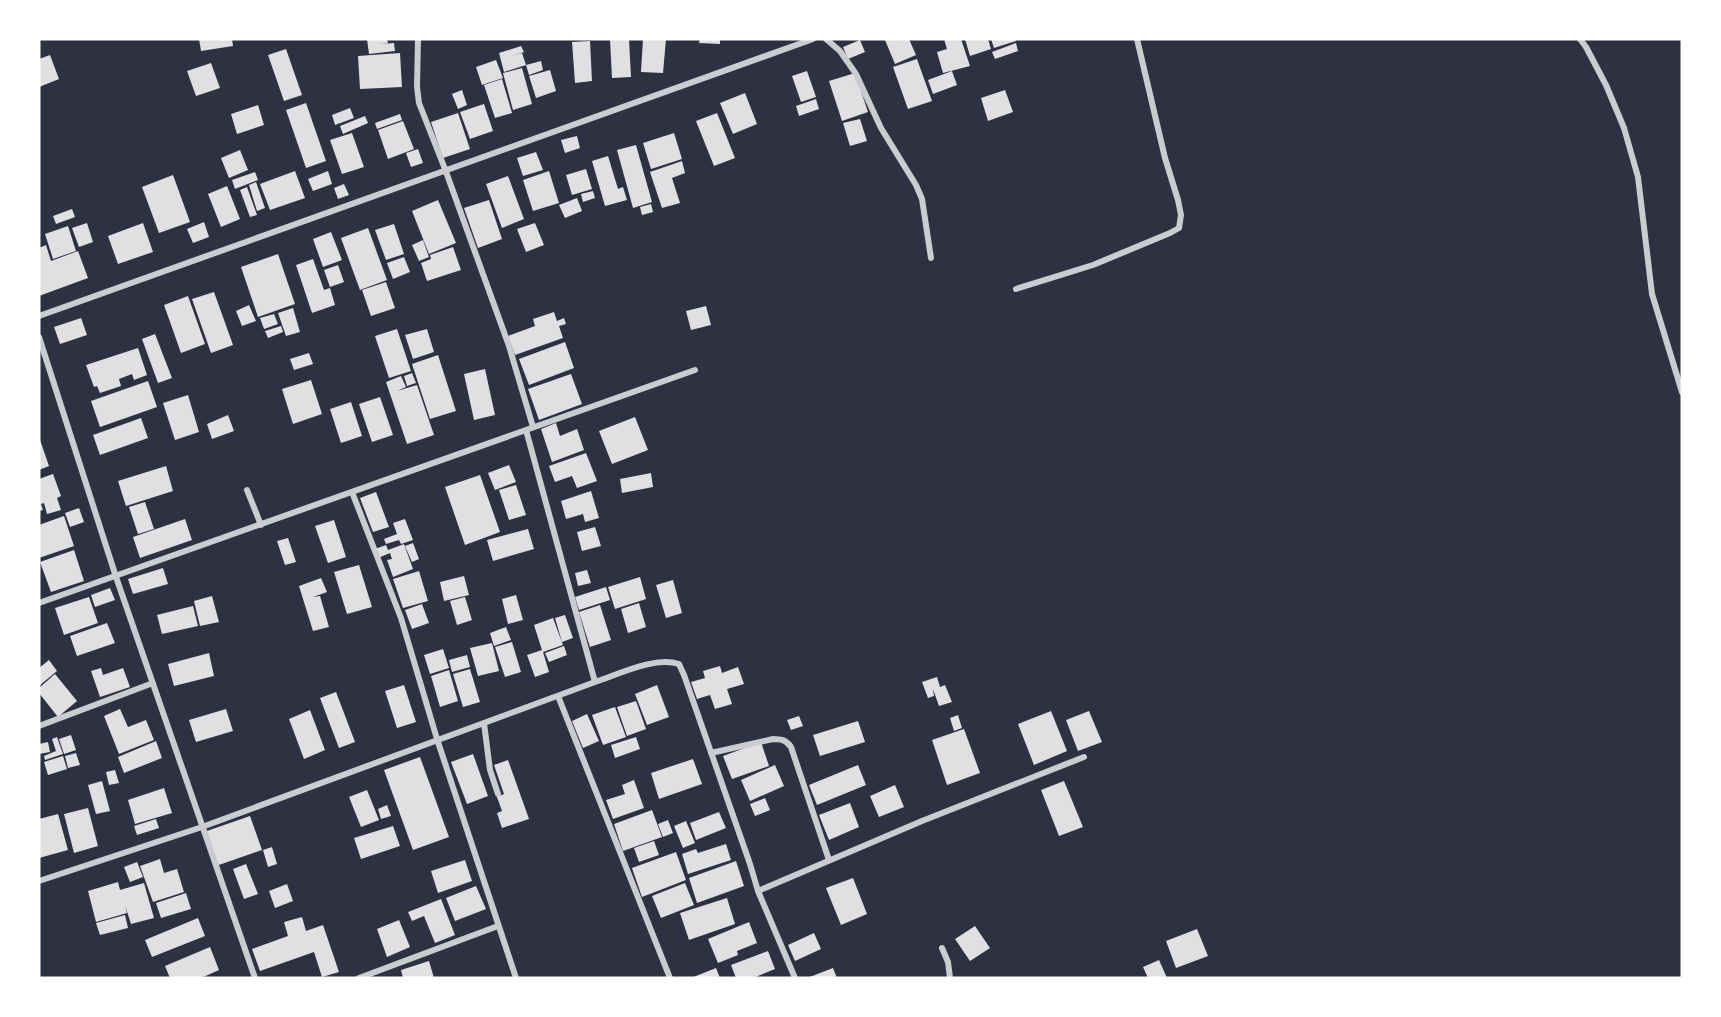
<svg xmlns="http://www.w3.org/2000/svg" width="1721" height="1017" font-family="'Exo 2',sans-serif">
  <rect width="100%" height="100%" fill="#2d3142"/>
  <path fill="#e0e0e3" d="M199,39H232L233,46L201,51Z
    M367,39H387L388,43L380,44L394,43L395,51L369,54Z
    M610,39H629L631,77L612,78Z
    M643,39H666L663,73L641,72Z
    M700,39H720V44L699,43Z
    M888,39H909L916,55L895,64L885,40Z
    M944,39H961L970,66L943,73L937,52L947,49Z
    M965,39H988L991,49L970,56Z
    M991,39H1015L1016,41L994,48Z
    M860,40L865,52L848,59L843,47Z
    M590,41L592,81L575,83L572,42Z
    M1016,43L1018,51L995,59L992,52Z
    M521,46L524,52L512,56L522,53L526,65L504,72L499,53Z
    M286,49L302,95L284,101L268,55Z
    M400,53L402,87L360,89L358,56Z
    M50,55L59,79L39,87V59Z
    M917,59L932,101L908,109L893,67Z
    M496,60L503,78L482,85L476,67Z
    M541,61L543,70L529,75L526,65Z
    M211,63L220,88L196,96L187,71Z
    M522,68L532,104L513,110L503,73Z
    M550,70L556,91L536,98L529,76Z
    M807,71L816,97L801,102L792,76Z
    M952,71L957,85L933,94L928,80Z
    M855,73L868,112L842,121L829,81Z
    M502,79L512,113L495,118L484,85Z
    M462,90L467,105L458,109L452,94Z
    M1005,90L1013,112L988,121L981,98Z
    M745,93L757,124L733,134L720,103Z
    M816,99L819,109L799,116L796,106Z
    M306,103L326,161L306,168L286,110Z
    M484,104L493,131L470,139L460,112Z
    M258,105L264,125L237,134L231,114Z
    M350,108L354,118L335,125L332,115Z
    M458,113L470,149L443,158L431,122Z
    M717,113L735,158L714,166L696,121Z
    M400,114L402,120L377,129L375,123Z
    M365,116L368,123L343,134L340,126Z
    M860,119L867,141L850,146L843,123Z
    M403,121L414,149L388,159L378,130Z
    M352,133L364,167L342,174L330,140Z
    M674,133L682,159L651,169L643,143Z
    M577,136L580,148L565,153L561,140Z
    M636,145L652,202L633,208L617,150Z
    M418,149L423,163L411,167L406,153Z
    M240,150L248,170L229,178L221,158Z
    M536,152L543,170L523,176L517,158Z
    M608,156L618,189L623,187L627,200L605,206L592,161Z
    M682,161L685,173L672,178L680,203L662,208L650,172Z
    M586,169L592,189L572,195L566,175Z
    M295,171L305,198L270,210L260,184Z
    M328,171L332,184L313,191L308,179Z
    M549,171L559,203L533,211L523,180Z
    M255,172L258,180L235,189L232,180Z
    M173,175L190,222L159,233L142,187Z
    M508,176L524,219L502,228L486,184Z
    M256,182L265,208L257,211L249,185Z
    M344,184L349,195L338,199L334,188Z
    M227,186L240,219L221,227L208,194Z
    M247,187L257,215L250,217L240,190Z
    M593,191L595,198L583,202L581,194Z
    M577,198L582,211L565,218L559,205Z
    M438,200L456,243L429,254L412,211Z
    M489,200L502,239L478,248L464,208Z
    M651,204L653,212L642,215L640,207Z
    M72,209L75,217L56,224L53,216Z
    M204,222L209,237L193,243L187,229Z
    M87,223L93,242L79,247L72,228Z
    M143,223L153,252L118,264L108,236Z
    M535,223L544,245L526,252L517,229Z
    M394,224L404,254L386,260L375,230Z
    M68,226L76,251L53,259L45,234Z
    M368,228L387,280L360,290L341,238Z
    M331,232L342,260L323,267L313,239Z
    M423,240L429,257L419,261L412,245Z
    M46,245L51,261L78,251L88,278L39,296V248Z
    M453,247L461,270L427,281L421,263L431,259L430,255Z
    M278,254L295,304L258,317L241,267Z
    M404,257L410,272L393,279L387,263Z
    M313,259L324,290L330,288L335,305L312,313L296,265Z
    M338,265L344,282L330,287L324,270Z
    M386,282L395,308L371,316L362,290Z
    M214,292L233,345L211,353L192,299Z
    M188,296L205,344L181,353L164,305Z
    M249,305L256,321L242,326L236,311Z
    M706,306L711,325L691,330L686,311Z
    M293,308L300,332L286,336L278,313Z
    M554,312L557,321L564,318L566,324L559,326L563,338L515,355L508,336L535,326L533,319Z
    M274,314L278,324L264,329L260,318Z
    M81,318L87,335L60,344L54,327Z
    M281,326L283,332L268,338L265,331Z
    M397,329L411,371L389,378L375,336Z
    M427,329L434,352L413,359L405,335Z
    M155,334L172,378L158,383L142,339Z
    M565,342L574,368L529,385L519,359Z
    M138,348L147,375L134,380L132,374L119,379L121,386L100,393L97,386L94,387L86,365Z
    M309,353L313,364L294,370L290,359Z
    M438,355L456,411L430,419L412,364Z
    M485,369L495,415L474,420L464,374Z
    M412,373L416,383L407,386L404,376Z
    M571,374L582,404L539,420L528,389Z
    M401,376L406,387L397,391L417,385L434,435L407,444L386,382Z
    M311,380L322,414L293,424L282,389Z
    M148,381L157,407L100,427L91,401Z
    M188,395L199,432L175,440L163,403Z
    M380,397L393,435L372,442L359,404Z
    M351,402L362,436L341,443L330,409Z
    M228,415L234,431L212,439L207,424Z
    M635,417L648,450L612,464L599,431Z
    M141,418L148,438L100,455L93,435Z
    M556,423L560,436L577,429L584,450L552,462L541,429Z
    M39,437L49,466L39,470Z
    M586,453L597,481L577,488L572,476L555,482L549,466Z
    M509,465L516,482L495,490L488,473Z
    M166,466L173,491L126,506L118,481Z
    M651,473L653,487L622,493L620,479Z
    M53,474L61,496L57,498L61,510L47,514L44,503L41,504L43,510L39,511V479Z
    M480,475L500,532L465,545L445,487Z
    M516,485L526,515L509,520L499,490Z
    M591,491L599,518L585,522L583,514L566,519L561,501Z
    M376,492L389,527L373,532L360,498Z
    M145,502L154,529L138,534L129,507Z
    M79,508L84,522L70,527L65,513Z
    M64,516L74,546L39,558V525Z
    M185,519L192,540L140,558L133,537Z
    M405,519L413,540L401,544L399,540L386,544L384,539L397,534L393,523Z
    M334,520L346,557L328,563L315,526Z
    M595,527L601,546L582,551L577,532Z
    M528,529L534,549L493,561L487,540Z
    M288,538L296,562L285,565L277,541Z
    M413,543L419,559L412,562L405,546Z
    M404,544L413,569L393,577L387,560L392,559L390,553L378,558L375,549L386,545L388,550Z
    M74,550L84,581L51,592L40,562Z
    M359,565L372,607L347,614L334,572Z
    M163,568L168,584L133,594L128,579Z
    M587,570L591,583L578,586L575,573Z
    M419,571L428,601L403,608L393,579Z
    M464,576L469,595L444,601L440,582Z
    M640,577L646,599L615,609L608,587Z
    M321,578L327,592L313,597L320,596L329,627L313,631L299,586Z
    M673,580L682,613L666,618L656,585Z
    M606,587L610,600L579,610L575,597Z
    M110,588L115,600L95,607L91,595Z
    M516,595L523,620L508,624L502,599Z
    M212,596L219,622L200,626L194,601Z
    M89,597L98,623L64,635L55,608Z
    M465,597L472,620L457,625L450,601Z
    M639,603L646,627L628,633L621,609Z
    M422,604L429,623L412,629L405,610Z
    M600,605L611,640L590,647L579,612Z
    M193,606L198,626L162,634L157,615Z
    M565,615L573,638L562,642L555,618Z
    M553,618L563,645L543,652L549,672L535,677L527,655L542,650L534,625Z
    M107,623L115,643L77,656L70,636Z
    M506,627L511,640L494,646L490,633Z
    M512,642L521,672L505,677L495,647Z
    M492,643L499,671L478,676L470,648Z
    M564,646L567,655L549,662L545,653Z
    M443,649L449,668L430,674L424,655Z
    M209,653L214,676L174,686L168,664Z
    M467,655L470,667L452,672L449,660Z
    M49,660L57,671L39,686V668Z
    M720,666L722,673L738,667L744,684L727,689L732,704L715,709L710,695L697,699L691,682L705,678L703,671Z
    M101,668L103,675L123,668L130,687L100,697L91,671Z
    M470,669L480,702L463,707L453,674Z
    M449,670L458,701L440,707L431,676Z
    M55,674L77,701L58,717L39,693V688Z
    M937,677L940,687L945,685L952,702L939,706L933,689L934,696L928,698L922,682Z
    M404,685L416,722L397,728L385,691Z
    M657,685L669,717L647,725L635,694Z
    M336,692L355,742L339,748L320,698Z
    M636,701L646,729L627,736L617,707Z
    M615,707L626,737L603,745L592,715Z
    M120,709L128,727L146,720L154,740L119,754L104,716Z
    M226,709L233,731L196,742L189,720Z
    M310,710L325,750L304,759L289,719Z
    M1051,711L1067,751L1034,765L1018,724Z
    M1089,711L1102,742L1078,751L1066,720Z
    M587,714L599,741L583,748L572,721Z
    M958,715L962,728L954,731L950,718Z
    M799,716L803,726L791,730L787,720Z
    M858,721L865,742L820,756L813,735Z
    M964,729L980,773L947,785L932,740Z
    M71,735L76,750L64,754L59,739Z
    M57,737L63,754L45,760L44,756L56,751L52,739Z
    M636,737L640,749L615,758L611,745Z
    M156,741L162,758L124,773L118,757Z
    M48,742L50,752L39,754V744Z
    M761,742L769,766L732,779L723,756Z
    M76,753L80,765L68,768L65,756Z
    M473,754L488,796L467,804L451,762Z
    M63,756L67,769L48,775L44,762Z
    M420,757L449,837L413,850L384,770Z
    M693,759L702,784L659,799L651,773Z
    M508,760L529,819L502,828L497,813L502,811L497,797L504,794L494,765Z
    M775,765L784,786L750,801L741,780Z
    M858,765L866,785L817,805L809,785Z
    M115,770L119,783L109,785L106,772Z
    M634,780L644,808L613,819L606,800L625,794L622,785Z
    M102,781L110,811L96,814L88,785Z
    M1064,781L1083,827L1059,836L1041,790Z
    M895,785L904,807L879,817L870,796Z
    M164,788L172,813L135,824L128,800Z
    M367,790L379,820L361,827L349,797Z
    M765,798L770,810L755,816L750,804Z
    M850,803L859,827L829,840L819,815Z
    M387,805L391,816L381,819L378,809Z
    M88,808L98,846L74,853L64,814Z
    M652,810L662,837L623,851L614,824Z
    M719,812L726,828L696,840L690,823Z
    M58,814L68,850L39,858V819Z
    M250,816L262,850L216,866L204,832Z
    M156,819L159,828L137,835L134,826Z
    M668,820L673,833L663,837L658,824Z
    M686,821L695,843L683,848L674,826Z
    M393,826L400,846L361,859L354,838Z
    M654,841L659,855L639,862L634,848Z
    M726,844L731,860L688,874L682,854L696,849L698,853Z
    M272,847L277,864L268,867L263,850Z
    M676,852L686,880L642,897L632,868Z
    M160,859L164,873L177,869L184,892L153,902L140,866Z
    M465,860L472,881L438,893L431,871Z
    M736,861L744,886L697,903L689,878Z
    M137,862L143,877L130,882L124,867Z
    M246,864L258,894L244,899L233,869Z
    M853,878L867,914L841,925L826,888Z
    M118,882L120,890L144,883L154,918L131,924L125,905L127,913L96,922L88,891Z
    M685,883L694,905L661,918L652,896Z
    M287,884L293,901L275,908L269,891Z
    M476,886L486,909L455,921L446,898Z
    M186,893L191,909L161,918L156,903Z
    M727,898L735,924L689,940L680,913Z
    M441,899L455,935L435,943L424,916L412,921L408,912Z
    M125,915L128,928L100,935L96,923Z
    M302,917L306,931L323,925L339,972L322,977L314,952L260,971L252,949L288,936L284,922Z
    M198,918L205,936L152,957L145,940Z
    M399,920L410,947L387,957L377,929Z
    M749,922L757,943L737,951L738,955L718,963L708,939Z
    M975,926L990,948L970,961L955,939Z
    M1197,929L1208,956L1176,968L1166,941Z
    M814,933L821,949L795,961L788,945Z
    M210,947L219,970L201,978H170L165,966Z
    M768,951L775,969L753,978H736L731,965Z
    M1159,960L1167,978H1148L1143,967Z
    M429,961L434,978H403L401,970Z
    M716,968L720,978H691Z
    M833,968L837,978H807Z"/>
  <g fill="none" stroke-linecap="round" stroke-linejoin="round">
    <path stroke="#caccd0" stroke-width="6" d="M418,39L417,87L419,103L445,169L509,346L533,427
      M826,39L840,51L856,74L881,128L916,185L922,199L931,258
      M1580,39L1586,47L1606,85L1624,128L1638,177L1652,294L1682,392
      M1016,289L1093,265L1170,233L1179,228L1181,215L1178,200L1165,158L1137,39
      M39,316L813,39
      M39,337L116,577L255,978
      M526,430L595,682
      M247,490L261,525
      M352,492L401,618L437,739L516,978
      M39,603L695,370
      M558,696L670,978
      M484,723L490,770L498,794
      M39,726L153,683
      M711,753L773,739C782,739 786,740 791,747L829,860
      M39,881L202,827L595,682C619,674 655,656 679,664L684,675L750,864L758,891L795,978
      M758,891L922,821L1084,757
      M942,948L948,962L950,978
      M359,978L498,926"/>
  </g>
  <rect width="1721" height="1017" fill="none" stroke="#ffffff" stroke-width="81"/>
</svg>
